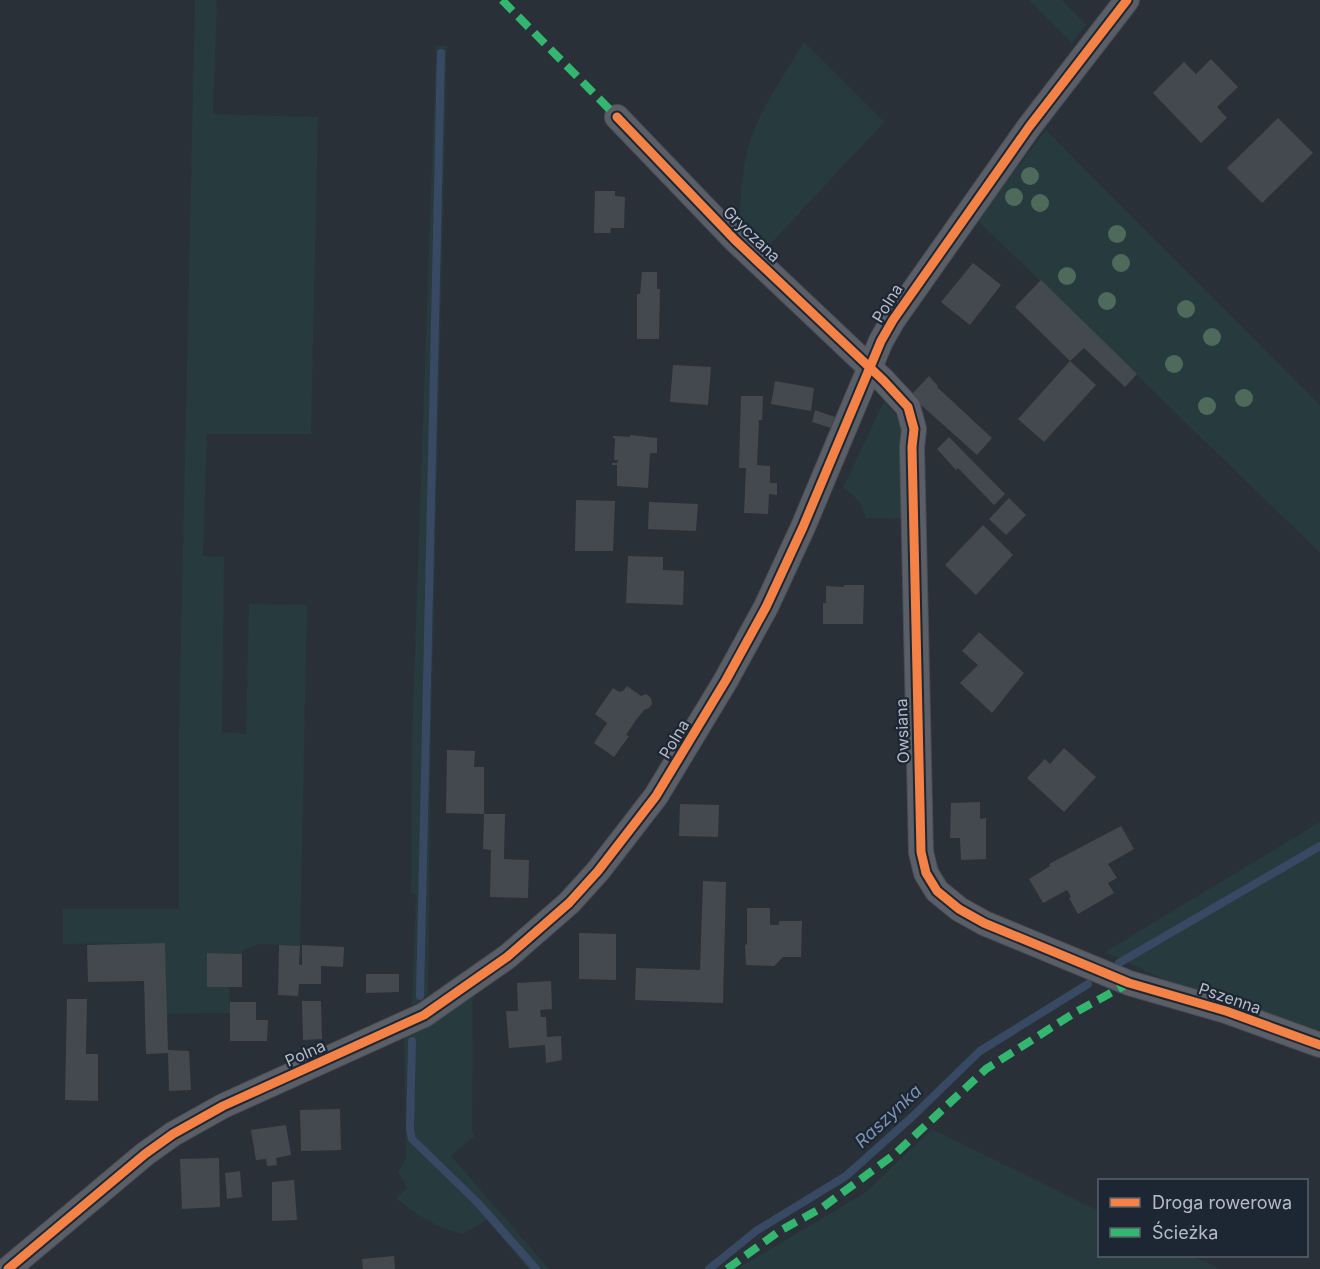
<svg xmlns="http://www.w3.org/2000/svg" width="1320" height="1269" font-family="Inter,sans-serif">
  <rect width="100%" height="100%" fill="#2a3038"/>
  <path fill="#273a3e" d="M195,0H217L213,114L318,117L311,434H207L203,556L224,557L222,732L246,734L249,604L307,605L300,946L259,944L243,950L242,954L207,953V987H229L230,1013L167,1014L165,943L63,944V909H179V730Z
    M1029,0H1062L1086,25L1072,43Z
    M804,42L884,122L762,253L739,231C741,196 741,158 756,126C768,97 788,69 804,42Z
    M436,46H447L431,735L428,995L412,1006L416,894L411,893L412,739Z
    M1046,130L1320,405V553L977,220Z
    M884,401L902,421L903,519L866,518C862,503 856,496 843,488Z
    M1320,822V1034L1161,978L1105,952Z
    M473,995L472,1131L475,1136L451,1156L549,1269H528L487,1220L463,1234C437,1228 416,1215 396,1198L407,1188L398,1172L406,1157L404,1034Z
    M932,1129L1099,1211L1100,1256H1192L1220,1269H737L866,1192Z"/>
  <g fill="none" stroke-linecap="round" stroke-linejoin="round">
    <path stroke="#384963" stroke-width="8" d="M1119,963L1320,846
      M420,996L441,53
      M412,1041L410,1130L412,1139L478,1203L536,1269
      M709,1269L756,1231L846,1176L912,1117L980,1051L1088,984"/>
  </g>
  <path fill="#444950" d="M1211,59L1238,87L1217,107L1227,118L1201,143L1153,93L1184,62L1196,74Z
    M1278,118L1313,153L1262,203L1227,168Z
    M595,191H615V196L625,197L624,228H611L610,233H594Z
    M973,263L1001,285L970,325L941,302Z
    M642,272H657V289H660L659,339H637V294H640Z
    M1041,280L1137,374L1125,387L1084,348L1070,361L1015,307Z
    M1070,361L1096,385L1044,442L1018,419Z
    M673,365L711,367L708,405L670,402Z
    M929,376L938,386L937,387L992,438L977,455L920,404L912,394Z
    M775,381L814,388L811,411L771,404Z
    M741,396H763L762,420H759L757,465L770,466V483H777V495L769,494L768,514L744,513L746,468H739Z
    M815,410L835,417L831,428L812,422Z
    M630,435L657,438V453H650L648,488L617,486V465H612V463H617L618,460H614L615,438H613V436L630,437Z
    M949,437L1005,494L994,505L958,468L956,470L937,449Z
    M1009,498L1026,515L1006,535L989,519Z
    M576,500L615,501L613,551H575Z
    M649,502L698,504L696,531L648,529Z
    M983,525L1013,555L976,595L945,565Z
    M628,556L663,557V570L684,571L683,605L626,603Z
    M844,585H864L863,624H823V603H826V586L844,587Z
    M979,632L1024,673L992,713L960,683L978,665L962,651Z
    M627,686L641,696L646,694L651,698L652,704L649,708L644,710L636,720L626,735L629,736L614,757L594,743L607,723L595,714L613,688L619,692L623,691Z
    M1064,748L1096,777L1064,812L1027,778L1045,759L1050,764Z
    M447,750L475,751L474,767H484V814L446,813Z
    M980,802V819L986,818V859L961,860L960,838H950L951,803Z
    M680,804L719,805L718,837L679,836Z
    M484,814H505L504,859L529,860L528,898L490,897L491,850L483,849Z
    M1121,826L1134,849L1108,864L1117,878L1108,883L1114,893L1078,914L1069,898L1071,897L1067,890L1043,903L1029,879L1050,866L1049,864Z
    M703,881L726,882L723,1003L635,1000L636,968L700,970Z
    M747,908H770V925H779V921H802L801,957H783L774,966L746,965L745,944L747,945Z
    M579,933L616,934V980L579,979Z
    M165,943L168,1050L189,1051L191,1090L169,1091L168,1053L146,1054L144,981L88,982L87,945Z
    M279,945L300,946L299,965H302V945L344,947L343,967L321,966V984H299L298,996L278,995Z
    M207,953L242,954V987H207Z
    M366,974H399V992L366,993Z
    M551,981L552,1009L540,1010L541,1017H546L547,1037L561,1036L562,1060L546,1063L545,1045L509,1048L506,1011H518L517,983Z
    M67,999H87L86,1054H98V1101L65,1100Z
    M302,1001H321L322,1039L303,1040Z
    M230,1002H256V1020H268L267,1041H230Z
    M340,1109L341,1150L301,1151L300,1110Z
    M286,1125L291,1155L276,1158L277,1165L267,1166L266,1159L256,1160L251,1130Z
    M219,1158L220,1207L182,1209L180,1159Z
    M240,1171L242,1197L227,1199L225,1173Z
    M294,1180L297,1220L272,1221V1182Z
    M394,1256L395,1269H363L362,1259Z"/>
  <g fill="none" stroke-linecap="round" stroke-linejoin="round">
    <g stroke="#484c53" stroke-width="26">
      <path id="minor" d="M617,117L735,240L884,381L908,407L914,429L912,447L921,852L926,873L937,891L959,909L984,923L1129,983L1226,1011L1320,1045
        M8,1269L145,1154L173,1134L223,1106L424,1015L507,957L569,903L598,871L656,796L726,680L766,607L803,527L881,341L893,320L1029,127L1127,0"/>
    </g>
    <use href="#minor" stroke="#5a5e66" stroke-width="24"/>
    <path stroke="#33b770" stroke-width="8" stroke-dasharray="15 8" stroke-linecap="butt" d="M502,0L617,117
      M727,1269L778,1232L823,1207L895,1154L986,1069L1076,1012L1129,983"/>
    <g stroke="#1d2633" stroke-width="13">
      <path id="cycleway" d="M617,117L735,240L884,381L908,407L914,429L912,447L921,852L926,873L937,891L959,909L984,923L1129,983L1226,1011L1320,1045
        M8,1269L145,1154L173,1134L223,1106L424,1015L507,957L569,903L598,871L656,796L726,680L766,607L803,527L881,341L893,320L1029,127L1127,0"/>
    </g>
    <use href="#cycleway" stroke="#f48246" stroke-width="9"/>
  </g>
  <g fill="#4e6a5a">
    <circle cx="1030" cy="176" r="9"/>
    <circle cx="1014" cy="197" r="9"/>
    <circle cx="1040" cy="203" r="9"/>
    <circle cx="1117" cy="234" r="9"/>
    <circle cx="1121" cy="263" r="9"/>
    <circle cx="1067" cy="276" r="9"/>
    <circle cx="1107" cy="301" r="9"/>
    <circle cx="1186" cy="309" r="9"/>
    <circle cx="1212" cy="337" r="9"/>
    <circle cx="1174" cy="364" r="9"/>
    <circle cx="1244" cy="398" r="9"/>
    <circle cx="1207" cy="406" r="9"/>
  </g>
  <g text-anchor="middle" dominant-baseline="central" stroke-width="4.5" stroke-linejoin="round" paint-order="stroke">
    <g font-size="16" fill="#b4bcc9" stroke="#1d2633">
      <text transform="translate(752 234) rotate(44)">Gryczana</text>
      <text transform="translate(887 303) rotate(-58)">Polna</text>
      <text transform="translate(902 731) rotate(-92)">Owsiana</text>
      <text transform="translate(674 739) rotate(-59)">Polna</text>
      <text transform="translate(1230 998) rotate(19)">Pszenna</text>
      <text transform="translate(305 1053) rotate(-24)">Polna</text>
    </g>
    <g font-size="18" font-style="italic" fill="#7c92b1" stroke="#1d2633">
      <text transform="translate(888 1116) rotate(-43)">Raszynka</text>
    </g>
  </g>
  <rect x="1098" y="1179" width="210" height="78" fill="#1d2633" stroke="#59626f" stroke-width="1.5"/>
  <rect x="1110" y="1198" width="30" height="9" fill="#f48246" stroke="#59626f" stroke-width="1.5"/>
  <text x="1152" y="1209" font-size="18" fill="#b4bcc9">Droga rowerowa</text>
  <rect x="1110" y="1228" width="30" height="9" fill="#33b770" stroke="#59626f" stroke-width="1.5"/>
  <text x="1152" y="1239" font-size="18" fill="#b4bcc9">Ścieżka</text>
</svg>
